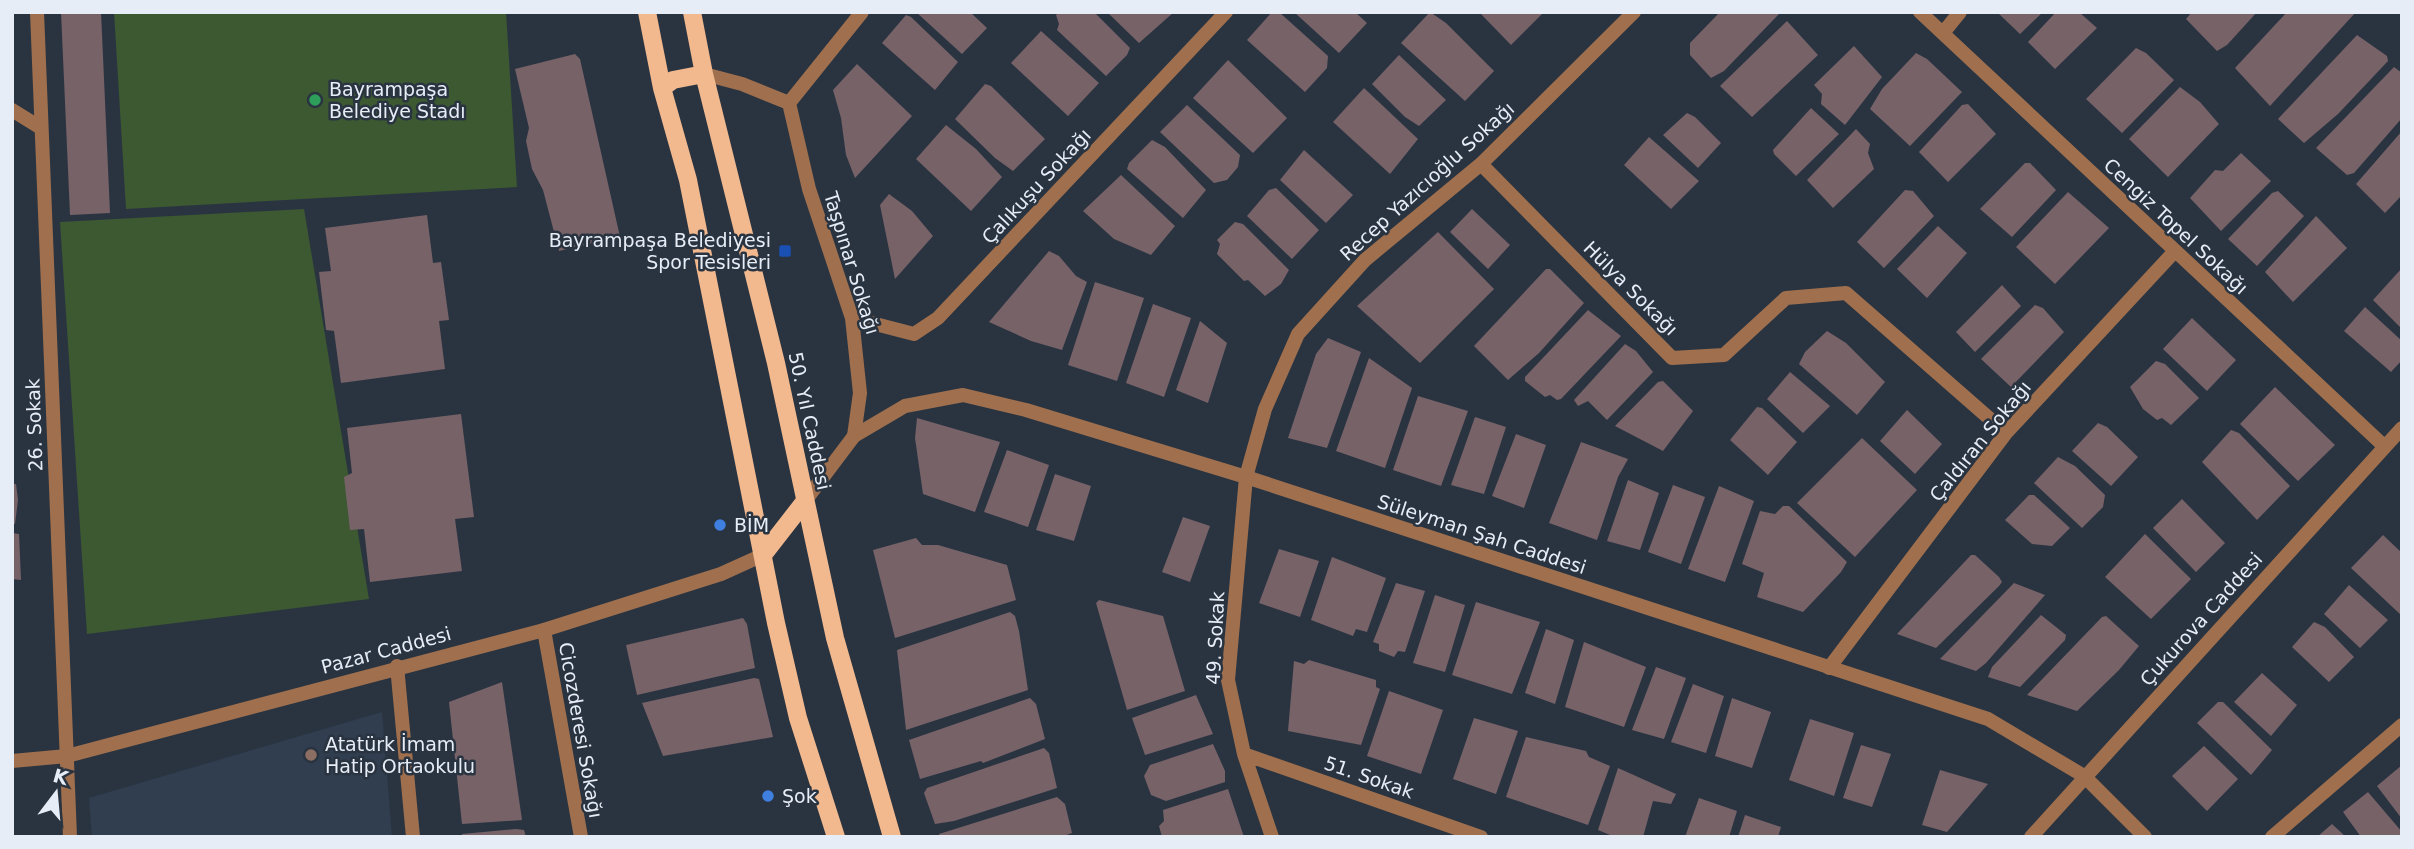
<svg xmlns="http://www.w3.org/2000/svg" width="2414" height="849" font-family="'DejaVu Sans',sans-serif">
  <rect width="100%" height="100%" fill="#2a3441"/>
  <path fill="#303e50" d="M382,712L392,837H92L89,798Z"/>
  <path fill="#3c5931" d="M114,12H506L517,187L126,209Z
    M304,209L369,599L87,634L60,222Z"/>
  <path fill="#776268" d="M61,12H101L110,213L70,215Z
    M916,12H970L987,28L962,54Z
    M1059,12H1094L1130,48L1127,55L1106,76L1057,30L1059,24L1056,15Z
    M1107,12H1174L1139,43Z
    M1272,12H1279L1328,56L1327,68L1305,92L1247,40Z
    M1294,12H1355L1367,23L1339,53Z
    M1430,12L1446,23L1494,71L1465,101L1401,43Z
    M1479,12H1544L1511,45Z
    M1720,12L1779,14L1724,71L1711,78L1690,55V43Z
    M1997,12H2043L2020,34Z
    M2056,12H2079L2097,28L2055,69L2028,42Z
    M2192,12H2257L2227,45L2217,51L2186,19Z
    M2287,12H2356L2270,106L2235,68Z
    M906,15L911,17L958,62L935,90L882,43Z
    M1787,21L1818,55L1752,117L1720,86Z
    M1041,31L1099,83L1068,116L1011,63Z
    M2357,35L2387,56L2388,61L2338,114L2304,143L2278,119Z
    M1854,46L1882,77L1845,125L1821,104L1822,94L1814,85Z
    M2136,48L2146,53L2174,80L2122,133L2086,99Z
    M1916,53L1927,59L1962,92L1910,146L1870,109L1882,89Z
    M575,54L580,59L620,237L559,251L543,190L532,169L526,141L529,128L515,69Z
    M1399,55L1446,100L1419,126L1405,117L1372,84Z
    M1228,60L1287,118L1253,153L1193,98Z
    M857,64L912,116L855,178L846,155L841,118L833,90Z
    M2394,67L2402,73V118L2354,173L2347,175L2316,148Z
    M985,84L991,86L1045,139L1013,171L995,158L955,119Z
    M2180,87L2200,102L2219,124L2168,177L2129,139Z
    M1364,88L1418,139L1390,174L1333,122Z
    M1968,104L1996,134L1948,182L1919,152L1962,105Z
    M1187,105L1240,155L1238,167L1227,180L1214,183L1160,132Z
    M1811,108L1839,134L1796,176L1774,154L1773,150Z
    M1687,113L1695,117L1721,143L1698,168L1663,135Z
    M946,125L976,149L1002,177L971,211L916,159Z
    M1856,129L1870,144L1868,153L1874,169L1833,208L1807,180Z
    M2402,131V195L2385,213L2356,184Z
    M1649,137L1699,181L1671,209L1624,165Z
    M1152,140L1165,147L1206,190L1183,218L1127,169L1129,163Z
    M1304,150L1353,195L1326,223L1280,180Z
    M2241,153L2271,181L2221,231L2190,198L2215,170L2223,171Z
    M2025,163H2030L2056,190L2012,237L1980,209Z
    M1121,175L1175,226L1151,255L1114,239L1083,211Z
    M1276,188L1319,230L1292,259L1247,216L1269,190Z
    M1905,190L1913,191L1934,216L1884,268L1857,242Z
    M2278,191L2304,216L2257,266L2228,239L2272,193Z
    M2068,192L2109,228L2055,284L2016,247Z
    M889,194L912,211L933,236L895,279L880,205Z
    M1472,209L1510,245L1488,269L1450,232Z
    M427,215L433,263L441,262L449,320L439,321L445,369L341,383L334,331L326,330L319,272L331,271L325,228Z
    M2316,216L2347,248L2293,302L2265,272Z
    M1235,222L1243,224L1289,270L1281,284L1265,296L1248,280L1244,281L1217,254L1220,244L1217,240Z
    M1938,226L1967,253L1927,298L1897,269Z
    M1438,232L1494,289L1420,363L1357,306Z
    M1049,251L1059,256L1076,276L1087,282L1062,350L1031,341L989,322Z
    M2402,268V329L2373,300Z
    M1546,269H1550L1584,303L1539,353L1508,380L1474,346Z
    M1095,282L1144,298L1117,381L1068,365Z
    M2002,285L2021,306L1975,352L1956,332Z
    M1153,304L1191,318L1164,397L1126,383Z
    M2035,305L2043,308L2064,332L2011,387L1981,359Z
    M2365,307L2402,341V360L2391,372L2344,331Z
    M1588,310L1621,336L1561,399L1557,400L1550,395L1545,397L1525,381V377Z
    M2192,318L2236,360L2207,391L2163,349Z
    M1200,321L1227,343L1208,403L1176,390Z
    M1827,331L1846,343L1885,382L1857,415L1799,364L1805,352Z
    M1328,338L1361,352L1327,448L1288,438L1316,354Z
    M1625,344L1636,351L1653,372L1607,420L1588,401L1578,406L1574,400Z
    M1369,358L1412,388L1385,468L1336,451Z
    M2156,361L2165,364L2199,398L2171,425L2162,418L2157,420L2143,409L2130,387Z
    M1790,372L1830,406L1803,433L1767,399Z
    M1663,381L1693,411L1663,451L1615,426L1658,382Z
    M2275,387L2335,445L2298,481L2240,424Z
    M1418,396L1468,411L1441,486L1393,470Z
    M1757,407L1762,408L1797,442L1768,475L1730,440Z
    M1907,410L1942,444L1915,474L1880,441Z
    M461,414L474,517L455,519L462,571L370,582L364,529L350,530L344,477L352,473L347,428Z
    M1475,417L1506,427L1484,494L1451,485Z
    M917,418L1000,442L975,512L923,494L915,438Z
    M2098,423L2107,427L2138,457L2111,486L2072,451Z
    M2231,430L2239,433L2290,486L2257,520L2202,462Z
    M1516,434L1546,445L1524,508L1492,496Z
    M1862,438L1917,490L1855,557L1797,503Z
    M1581,442L1628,459L1618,477L1597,540L1549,523Z
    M1007,450L1049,465L1028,527L984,512Z
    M2058,457L2075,466L2105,495L2103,507L2082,528L2034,483Z
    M1055,474L1091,486L1074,541L1036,530Z
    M1628,480L1659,493L1640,550L1607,541Z
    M12,484H16L18,500L15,524L12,523Z
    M1673,485L1705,497L1681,564L1648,552Z
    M1719,486L1754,501L1725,582L1688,569Z
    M2029,495H2034L2070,528L2052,546L2032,544L2005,520Z
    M2182,499L2225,543L2196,572L2153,528Z
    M1783,506H1789L1847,562L1841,572L1803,612L1757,597L1764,573L1742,564L1760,511L1775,514Z
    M1183,517L1210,526L1190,582L1162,572Z
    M12,533L19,534L21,580L12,579Z
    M2145,534L2191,579L2151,619L2105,577Z
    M2383,535L2402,553V616L2351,568Z
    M916,538L922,545H938L1007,565L1016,600L895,638L873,550Z
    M1279,549L1319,561L1300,617L1259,603Z
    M1971,555H1975L1999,577L2002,582L1999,586L1936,648L1897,634Z
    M1332,557L1386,578L1367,632L1356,629L1353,636L1311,620Z
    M1396,583L1425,591L1405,652L1398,651L1394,657L1379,651V644L1373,642Z
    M2014,583L2045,595L1986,663L1976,671L1940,659Z
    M2349,585L2388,620L2360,648L2324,614Z
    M1435,595L1465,605L1445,672L1413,663Z
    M1099,600L1163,616L1185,691L1127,710L1096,603Z
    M1476,602L1540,622L1512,694L1452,675Z
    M1010,612L1015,616L1019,631L1028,690L906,730L897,650Z
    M2041,615L2066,635L2065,640L2020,687L1988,677L1992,667Z
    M2106,616L2139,646L2119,670L2077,711L2027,695L2102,617Z
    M743,618L747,624L755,668L637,695L626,645Z
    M2314,622L2325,627L2354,657L2329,682L2292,647Z
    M1546,629L1574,640L1555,704L1525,693Z
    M1584,642L1646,667L1624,727L1565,707Z
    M1309,660L1376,680V687L1380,689L1361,745L1288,731L1294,661L1304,664Z
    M1656,667L1686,678L1664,739L1632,730Z
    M2262,673L2297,705L2271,736L2234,702Z
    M754,678L759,679L773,737L663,756L642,703Z
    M502,682L522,820L462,824L449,702Z
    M1693,684L1724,696L1706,753L1671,742Z
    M1389,691L1443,710L1421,774L1367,756Z
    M1196,695L1213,734L1145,755L1132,718Z
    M1030,698L1036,704L1045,739L983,763L981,761L920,779L909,740Z
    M1732,698L1771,712L1752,768L1715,756Z
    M2218,702H2223L2272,750L2251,775L2197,723Z
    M1474,718L1518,731L1496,794L1453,779Z
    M1810,719L1854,733L1834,796L1789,780Z
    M1526,737L1586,751L1589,757L1610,766L1588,825L1506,797Z
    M1213,744L1225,771V782L1166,801L1151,795L1144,776L1150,765Z
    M1861,745L1891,754L1872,807L1843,798Z
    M2204,746L2238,779L2207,811L2172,776Z
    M1044,748L1049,753L1057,788L954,821L935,824L924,793L927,788Z
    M2402,765V819L2377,786Z
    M1618,768L1676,794L1671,804L1653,801L1643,837H1615L1598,830Z
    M1940,770L1988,784L1947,832L1922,825Z
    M1228,789L1244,837H1162L1159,826L1164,821L1163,810Z
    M2368,792L2402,832V837H2361L2343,812Z
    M1057,797L1065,804L1072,833L1061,837H939V834Z
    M1699,798L1737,811L1729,837H1685Z
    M1745,815L1781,827L1778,837H1738Z
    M2332,824L2346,837H2317Z
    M516,829L524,830L526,837H462V834Z"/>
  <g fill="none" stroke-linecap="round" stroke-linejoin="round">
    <path stroke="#a0704e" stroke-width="14" d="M37,12L70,837
      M1920,12L2384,446
      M1943,33L1960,12
      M704,74L742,84L789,103
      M12,110L41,128
      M1481,164L1672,358L1724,355L1786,298L1846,293L2006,433
      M852,318L914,334L938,318L1226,12
      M854,436L860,393L852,318L809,189L789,103L862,12
      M544,630L581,837
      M397,666L413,837
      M1829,668L2006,433L2175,251
      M1244,754L1481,837
      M1272,837L1244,754L1228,680L1246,477L1265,409L1298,334L1365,260L1481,164L1634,12
      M2031,837L2402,428
      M2272,837L2402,725"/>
    <path stroke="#a0704e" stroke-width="14" d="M805,501L854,436L905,406L963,395L1026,410L1246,477L1988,719L2084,776L2145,837
      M12,761L67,756L544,630L721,574L763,555"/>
    <path stroke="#f2b88e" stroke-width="18" d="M647,12L662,88L688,180L776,623L798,718L836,837
      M692,12L704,74L776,363L835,638L892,837
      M662,88L673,80L704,74
      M763,555L805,501"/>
  </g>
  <circle fill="#2e9e5b" stroke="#2a3441" stroke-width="2.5" cx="315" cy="100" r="7"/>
  <rect fill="#1a4fb4" stroke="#2a3441" stroke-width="2.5" x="778" y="244" width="14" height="14" rx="3.5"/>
  <g fill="#3f7fe0" stroke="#2a3441" stroke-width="2.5">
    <circle cx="720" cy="525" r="7"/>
    <circle cx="768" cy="796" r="7"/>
  </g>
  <circle fill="#8d6e63" stroke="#2a3441" stroke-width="2.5" cx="311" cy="755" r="7"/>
  <g text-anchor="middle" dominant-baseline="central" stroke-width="5" stroke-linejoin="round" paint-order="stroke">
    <g font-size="19" fill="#e7edf6" stroke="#2a3441" text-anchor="start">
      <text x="329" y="89">Bayrampaşa<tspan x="329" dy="22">Belediye Stadı</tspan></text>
      <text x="771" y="240" text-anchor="end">Bayrampaşa Belediyesi<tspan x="771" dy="22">Spor Tesisleri</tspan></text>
      <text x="734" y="525">BİM</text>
      <text x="325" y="744">Atatürk İmam<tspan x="325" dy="22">Hatip Ortaokulu</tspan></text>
      <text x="782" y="796">Şok</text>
    </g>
    <g font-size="19" fill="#e7edf6" stroke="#2a3441">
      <text transform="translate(1427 181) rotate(-42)">Recep Yazıcıoğlu Sokağı</text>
      <text transform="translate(1036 186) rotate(-47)">Çalıkuşu Sokağı</text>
      <text transform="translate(2176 226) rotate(43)">Cengiz Topel Sokağı</text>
      <text transform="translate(852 263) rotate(73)">Taşpınar Sokağı</text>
      <text transform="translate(1631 288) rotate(45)">Hülya Sokağı</text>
      <text transform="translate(810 421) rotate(78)">50. Yıl Caddesi</text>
      <text transform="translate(34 425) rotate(-92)">26. Sokak</text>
      <text transform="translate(1980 441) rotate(-51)">Çaldıran Sokağı</text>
      <text transform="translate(1482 534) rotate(18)">Süleyman Şah Caddesi</text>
      <text transform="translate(2201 619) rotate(-48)">Çukurova Caddesi</text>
      <text transform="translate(1215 638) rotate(-87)">49. Sokak</text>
      <text transform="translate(386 650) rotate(-15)">Pazar Caddesi</text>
      <text transform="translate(581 730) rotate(80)">Cicozderesi Sokağı</text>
      <text transform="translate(1369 777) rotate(19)">51. Sokak</text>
    </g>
  </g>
  <rect width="2414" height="849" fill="none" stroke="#e7edf6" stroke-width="28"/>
  <g transform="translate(56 793) rotate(16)" stroke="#2a3441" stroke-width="5" paint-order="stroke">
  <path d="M0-5L12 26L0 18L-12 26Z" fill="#e7edf6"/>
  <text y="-10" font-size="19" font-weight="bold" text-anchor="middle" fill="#e7edf6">K</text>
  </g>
</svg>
